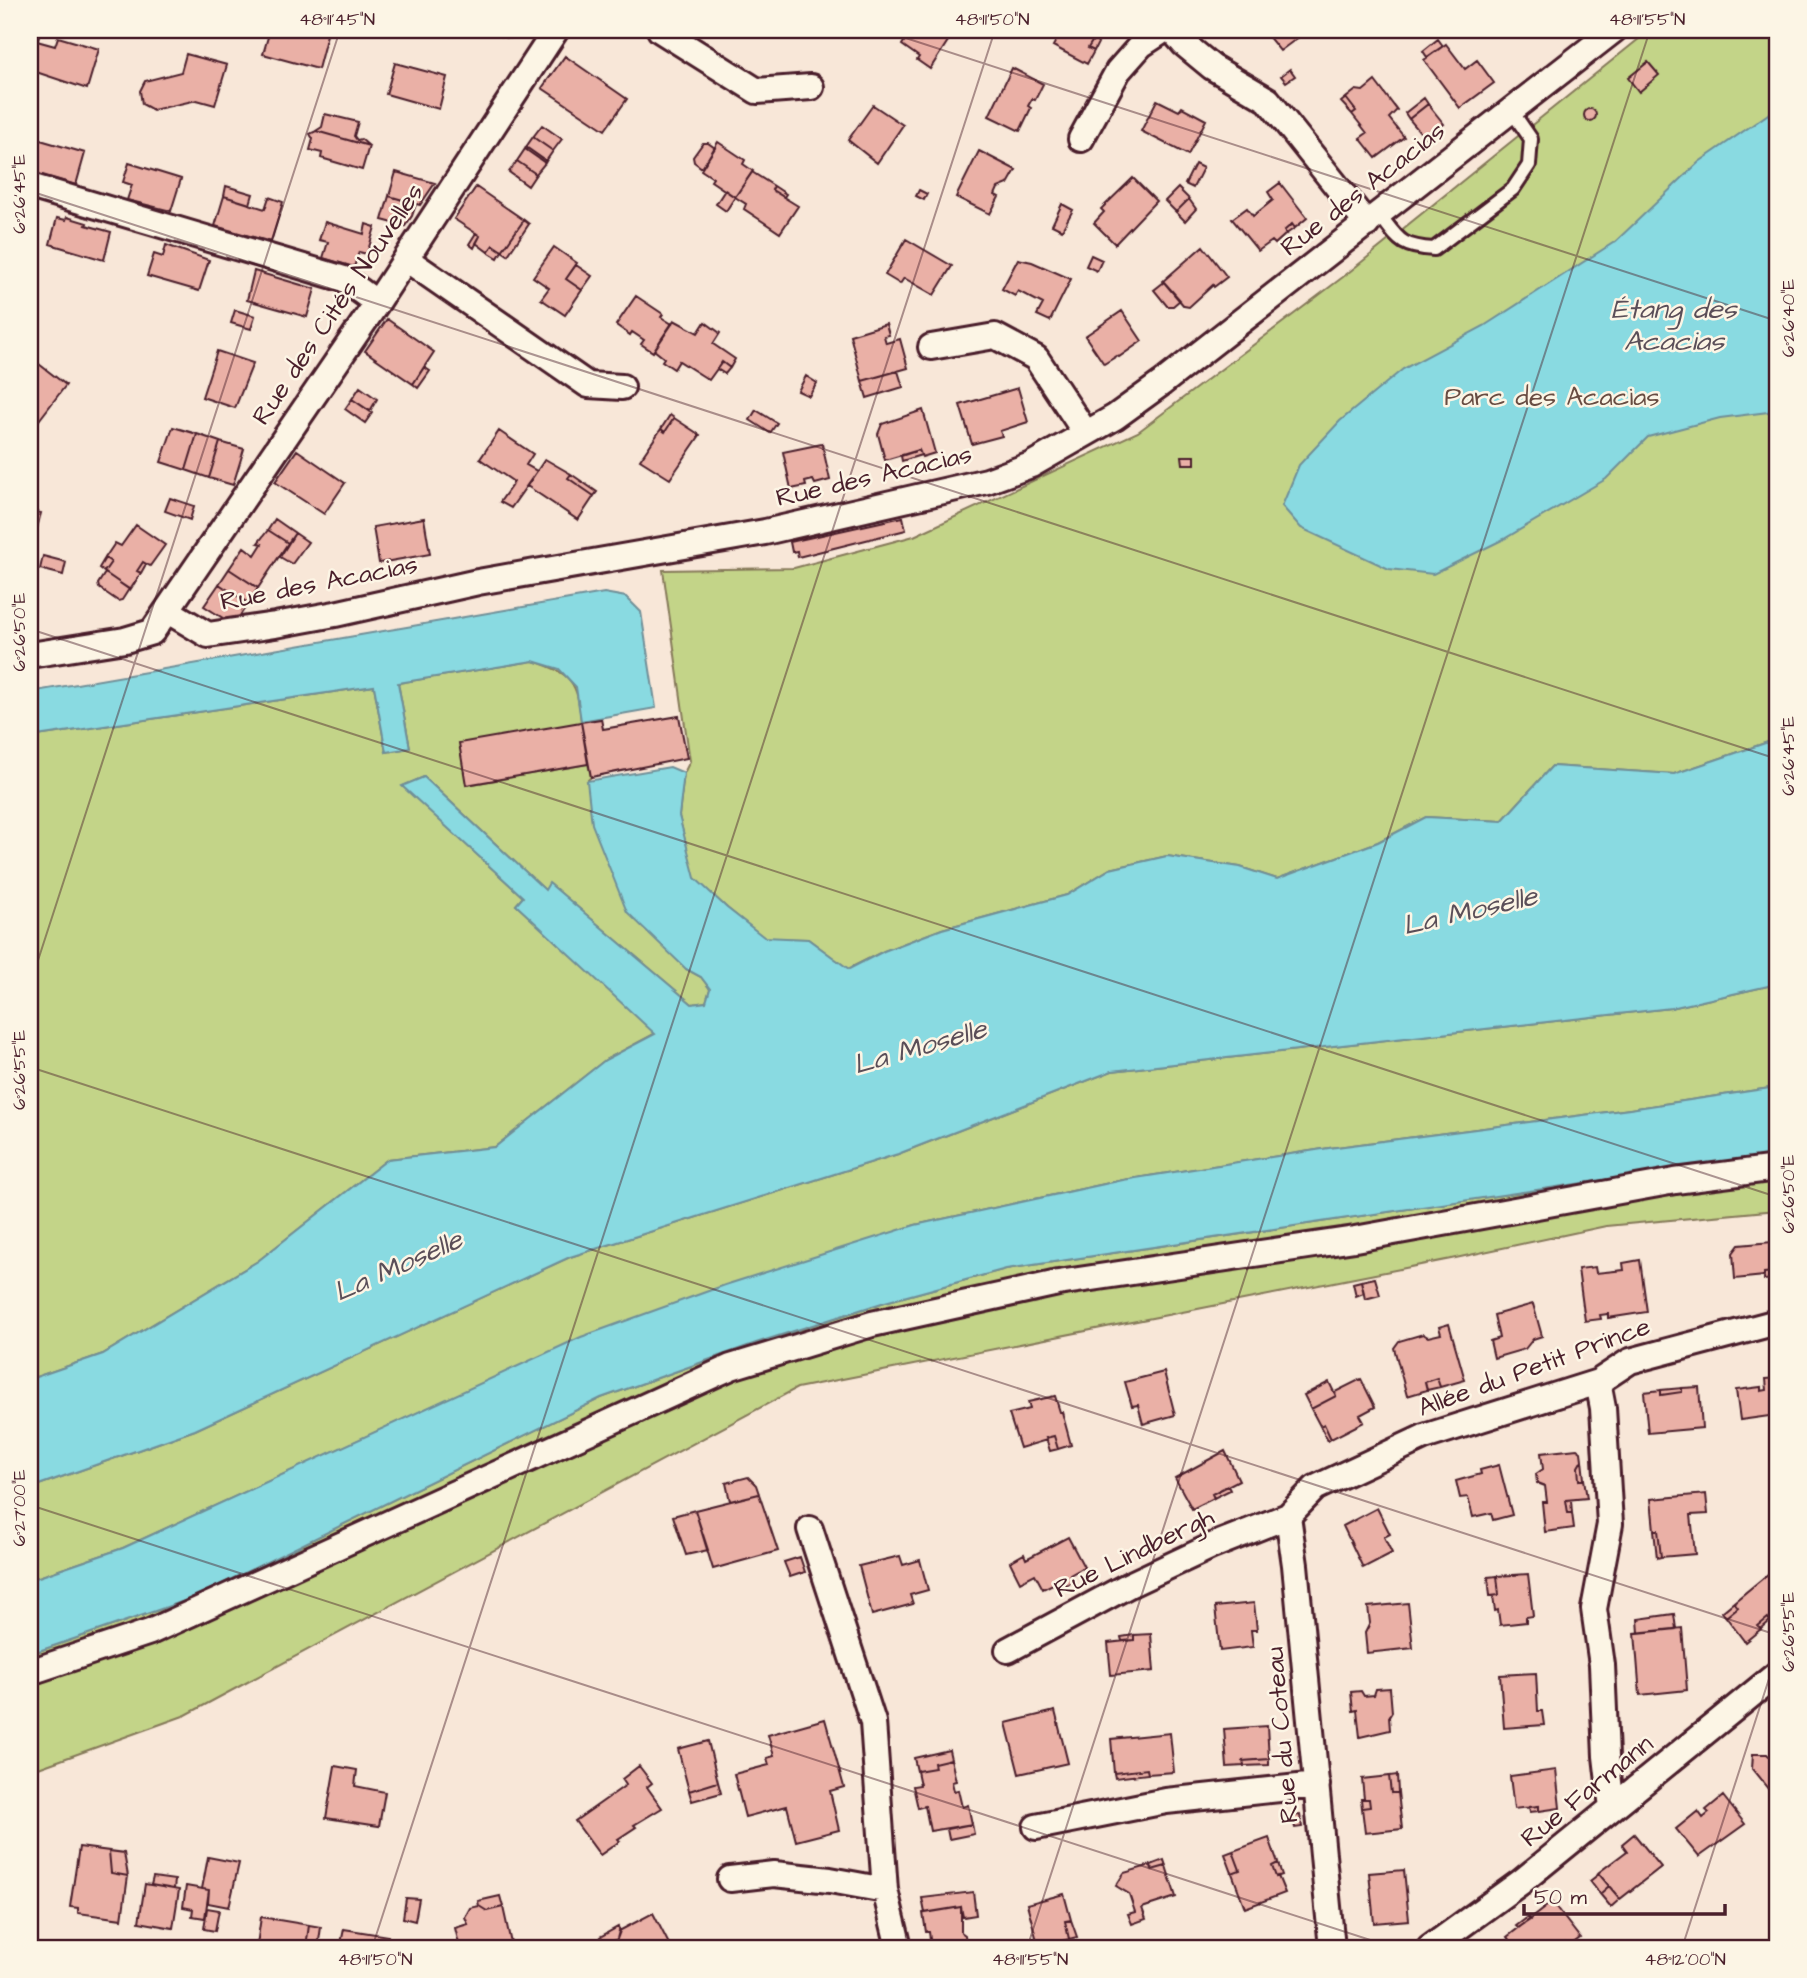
<svg xmlns="http://www.w3.org/2000/svg" width="1807" height="1978" font-family="'Architects Daughter',sans-serif">
  <rect width="100%" height="100%" fill="#f8e7d8"/>
  <filter id="ink" filterUnits="userSpaceOnUse"><feTurbulence type="fractalNoise" baseFrequency=".0143" numOctaves="2"/><feDisplacementMap in="SourceGraphic" scale="14" xChannelSelector="R" yChannelSelector="G"/><feConvolveMatrix kernelMatrix="1 2 1 2 8 2 1 2 1" color-interpolation-filters="sRGB"/></filter>
  <g filter="url(#ink)">
    <path fill="#c3d488" stroke="#867a5a" stroke-width="2" d="M1650,30H1777V739L1674,774L1552,766L1502,821L1426,817L1378,842L1277,879L1240,867L1167,856L1110,869L1067,895L942,929L884,951L848,969L808,939L764,938L727,908L694,878L679,816L684,773L690,761L663,570L794,568L914,536L1138,432L1343,277Z
      M533,661C571,673 578,682 581,722L467,785L588,764L591,777L587,781L686,969L701,977L710,989L706,1002L692,1004L550,884L546,891L424,777L403,786L523,897L516,905L656,1033L605,1060L495,1147L388,1159L258,1261L103,1354L30,1379V737L374,686L386,752L410,748L398,683Z
      M1777,984V1087L1630,1109L1329,1148L1123,1180L915,1225L581,1338L123,1548L30,1580V1488L195,1430L570,1257L898,1154L1112,1071L1671,1008Z
      M1777,1154V1210L1606,1226L1451,1259L797,1388L186,1715L30,1771V1654L193,1598L601,1398L756,1343L885,1302L1006,1269Z"/>
    <path fill="#89dae1" stroke="#708f98" stroke-width="2" d="M1777,108V402L1768,412L1720,418L1648,437L1606,479L1504,539L1433,574L1389,569L1301,528L1282,506L1299,465L1340,421L1403,369L1484,326L1616,241L1699,162Z
      M604,593L626,597L641,612L656,708L581,721L576,687L559,669L533,661L398,683L410,748L386,752L374,686L30,737V692Z
      M1777,739V984L1671,1008L1112,1071L898,1154L570,1257L195,1430L30,1488V1379L103,1354L258,1261L388,1159L495,1147L605,1060L655,1034L516,905L523,897L402,786L424,777L545,890L549,883L692,1004L706,1002L710,989L701,977L686,969L627,912L592,824L587,781L670,767L684,773L679,816L695,878L727,908L764,937L808,939L849,969L884,951L942,929L1067,895L1110,869L1167,856L1240,867L1277,879L1378,842L1426,817L1502,821L1552,766L1674,774Z
      M1777,1087V1154L1006,1269L885,1302L756,1343L601,1398L193,1598L30,1654V1580L123,1548L581,1337L725,1285L915,1225L1123,1180L1329,1148L1630,1109Z"/>
    <path fill="#eab0a6" stroke="#4a1f2b" stroke-width="2" d="M30,30H36L39,37L37,41L55,46L58,37L99,49L87,89L30,70Z
      M208,30H228L222,39Z
      M270,30L328,31L318,69L263,54Z
      M477,30H501L511,33L509,38Z
      M883,30H897L892,36Z
      M897,30H933L948,41L930,69L917,60L919,57L902,45L905,40L894,33Z
      M1062,30H1099L1088,48L1094,51L1087,64L1053,46Z
      M1263,30H1306L1307,31L1280,51Z
      M1438,39L1443,46L1427,57L1423,51Z
      M1093,40L1098,43L1094,51L1088,48Z
      M1446,44L1465,69L1477,60L1494,83L1460,108L1424,60Z
      M186,54L227,65L215,105L197,100L153,110L142,104L140,91L145,81L181,72Z
      M565,56L627,99L605,130L542,88Z
      M1648,62L1659,75L1639,92L1628,78Z
      M395,63L447,77L439,109L386,94Z
      M1012,68L1043,84L1035,100L1032,99L1028,106L1031,108L1020,131L989,116Z
      M1290,69L1295,76L1286,82L1281,76Z
      M1375,81L1397,110L1389,118L1404,137L1376,158L1360,138L1367,133L1352,114L1356,111L1346,98L1356,90L1363,91Z
      M1346,98L1356,111L1352,114L1341,102Z
      M1424,98L1428,104L1409,119L1405,113Z
      M1157,100L1179,111L1182,107L1206,120L1188,155L1141,131Z
      M1428,104L1444,124L1425,138L1409,119Z
      M873,105L903,125L877,163L848,140Z
      M1584 115a6 6 0 1 1 12 0a6 6 0 1 1-12 0Z
      M325,114L358,122L354,136L357,140L361,139L369,146L316,131L322,127Z
      M542,125L562,139L553,151L533,137Z
      M316,131L369,146L362,170L321,158L322,153L310,150L313,139L310,134Z
      M30,137L85,153L76,185L30,172Z
      M533,137L553,151L546,161L526,147Z
      M718,142L745,160L743,164L753,171L735,197L711,181L713,178L701,170Z
      M703,143H708L715,148L702,168L694,162L693,157Z
      M526,147L546,161L545,163L525,149Z
      M525,149L545,163L536,174L517,161Z
      M979,151L1016,170L1008,184L998,188L995,195L999,197L990,214L956,197Z
      M517,161L536,174L528,186L509,172Z
      M129,163L181,179L171,211L127,200L132,185L123,182Z
      M1195,164L1203,168L1193,188L1185,184Z
      M396,172L435,183L420,205L389,196Z
      M752,172L774,186L772,190L798,206L780,233L744,209L746,204L735,197Z
      M1133,178L1156,201L1115,244L1094,223L1104,212L1101,209Z
      M1280,183L1307,218L1295,228L1292,224L1284,231L1286,234L1275,244L1272,241L1258,251L1232,219L1247,208L1253,216L1273,200L1268,192Z
      M226,186L253,194L250,204L224,196Z
      M774,186L786,194L784,197L772,190Z
      M476,187L524,220L502,251L493,245L488,252L476,243L480,236L454,219Z
      M1178,188L1189,199L1176,212L1165,201Z
      M725,190L735,197L726,211L716,204Z
      M919,190L927,194L924,200L916,196Z
      M224,196L265,209L269,197L283,202L271,242L215,226Z
      M389,196L416,204L412,216L405,226L382,220Z
      M1189,199L1196,209L1185,221L1176,212Z
      M1062,204L1073,210L1062,230L1052,225Z
      M67,217L87,223L86,225L111,232L104,260L50,244L57,218L66,220Z
      M524,220L529,224L508,255L502,251Z
      M325,222L364,234L366,224L375,227L367,254L359,252L354,267L323,258L328,242L319,240Z
      M1292,224L1295,228L1286,234L1284,231Z
      M476,233L480,236L474,248L469,244Z
      M906,239L952,266L934,295L904,278L900,284L885,275Z
      M166,245L209,260L199,291L147,276L154,254L163,257Z
      M493,245L502,251L498,258L488,252Z
      M1203,246L1227,277L1214,287L1213,285L1189,307L1184,306L1163,281Z
      M554,247L577,263L566,279L582,290L565,315L541,299L549,288L533,277Z
      M1091,255L1102,260L1097,271L1086,266Z
      M1018,259L1032,262L1071,279L1050,321L1037,315L1043,304L1018,291L1015,296L1002,289Z
      M576,265L592,276L582,290L566,279Z
      M254,271L315,289L307,317L247,300Z
      M1164,282L1180,300L1173,306H1167L1154,290Z
      M636,296L663,314L661,317L672,324L653,352L641,344L644,340L632,332L630,335L616,325Z
      M235,310L255,316L251,329L231,323Z
      M1122,311L1142,341L1119,357L1117,356L1104,364L1085,336Z
      M387,319L434,352L413,384L365,351Z
      M674,320L698,333L705,322L720,333L713,344L735,359L730,368L722,362L709,380L679,361L674,369L662,361L664,358L654,350Z
      M886,324L889,335L884,336L886,343L900,339L908,368L862,381L850,335Z
      M217,351L253,363L235,408L202,397Z
      M35,361L66,385L33,428L30,426V368Z
      M722,362L730,368L725,374L717,369Z
      M424,367L430,371L418,388L413,384Z
      M898,371L903,387L867,398L862,381Z
      M806,376L817,383L809,396L798,391Z
      M360,387L377,399L370,411L352,399Z
      M1018,388L1028,422L1000,431L1002,436L972,444L960,405Z
      M352,399L372,413L365,423L345,409Z
      M756,410L777,423L770,433L750,420Z
      M923,410L935,453L922,457L919,450L885,460L878,434L882,424Z
      M670,415L674,418L665,432L661,429Z
      M674,418L700,435L670,479L640,460L661,429L665,432Z
      M173,427L197,434L186,470L161,462Z
      M499,431L533,454L526,465L537,471L511,508L500,502L514,482L480,459Z
      M197,434L220,442L209,478L186,470Z
      M220,442L244,449L233,485L209,478Z
      M822,444L830,480L815,484L813,480L805,482L806,486L791,489L783,452Z
      M297,450L345,483L324,514L275,482Z
      M919,450L921,455L902,461L901,456Z
      M1182,456H1195V464H1183Z
      M545,459L571,474L568,478L594,496L578,520L527,486Z
      M571,474L597,492L594,496L568,478Z
      M170,498L194,506L190,520L165,511Z
      M30,511L41,513L34,539L30,538Z
      M903,517L906,530L798,557L797,551L792,552L790,542Z
      M424,518L430,554L379,563L373,527Z
      M275,519L295,533L288,543L268,530Z
      M136,525L165,545L150,566L143,562L137,571L141,573L130,590L104,572L111,562L105,558L115,543L121,546Z
      M268,530L288,543L258,588L229,569L244,547L255,555L262,544L258,543Z
      M295,533L308,542L292,564L280,557Z
      M43,556L66,562L63,575L40,569Z
      M105,558L111,562L104,572L99,568Z
      M143,562L146,564L141,573L137,571Z
      M229,569L258,588L248,603L219,584Z
      M105,573L129,589L122,600L118,601L99,588L98,584Z
      M219,584L248,603L234,625L204,606Z
      M679,716L687,758L591,777L581,722L601,719L603,729Z
      M581,722L588,764L466,785L459,743Z
      M1772,1242V1245L1777,1244V1279H1775L1774,1272L1764,1273V1276L1735,1279L1733,1253L1739,1245Z
      M1640,1260L1647,1312L1608,1318V1314L1600,1315L1601,1319L1585,1321L1578,1269L1595,1267L1596,1273L1624,1270L1623,1263Z
      M1774,1272L1775,1279L1764,1280V1273Z
      M1375,1278L1380,1295L1365,1299L1361,1281Z
      M1361,1281L1364,1293L1356,1296L1353,1283Z
      M1533,1304L1542,1336L1533,1339L1525,1349L1494,1358L1490,1341L1499,1338L1494,1315Z
      M1449,1324L1465,1380L1440,1387L1437,1378L1425,1382L1427,1390L1407,1396L1394,1348L1399,1341L1423,1334L1428,1337L1441,1334L1439,1327Z
      M1164,1372L1175,1415L1143,1424L1138,1405L1132,1406L1125,1382Z
      M1437,1378L1440,1387L1427,1390L1425,1382Z
      M1777,1378V1415L1740,1420L1736,1390L1761,1387V1391L1767,1390L1766,1379Z
      M1361,1379L1375,1407L1360,1415L1364,1422L1331,1439L1324,1424L1320,1426L1311,1409L1336,1396L1335,1392Z
      M1329,1382L1336,1396L1311,1409L1304,1395Z
      M1699,1387L1702,1428L1648,1433L1644,1392L1661,1390V1395L1682,1392V1388Z
      M1682,1388V1392L1661,1395V1390Z
      M1055,1396L1060,1412H1062L1071,1445L1058,1449L1054,1436L1046,1438L1047,1440L1020,1448L1009,1414L1030,1409L1028,1402Z
      M1324,1424L1331,1439L1328,1441L1320,1426Z
      M1054,1436L1058,1449L1050,1451L1046,1438Z
      M1577,1449L1581,1452L1582,1460L1578,1467L1579,1480L1584,1479L1587,1498L1566,1500L1568,1513H1572L1574,1528L1545,1532L1542,1502H1547L1545,1486L1537,1483L1536,1474L1543,1469L1541,1453Z
      M1225,1451L1239,1480L1212,1494L1214,1498L1192,1509L1175,1478Z
      M1582,1460L1584,1479L1579,1480L1578,1467Z
      M1499,1465L1512,1515L1493,1520L1491,1513L1473,1517L1468,1497L1460,1498L1456,1481L1481,1474L1480,1470Z
      M748,1477L756,1485L759,1494L730,1501L726,1483Z
      M1228,1486L1230,1490L1214,1498L1212,1494Z
      M759,1494L778,1551L713,1569L695,1510Z
      M1706,1494L1708,1514L1691,1515L1695,1554L1661,1557L1658,1530H1654L1651,1499Z
      M1566,1500H1571L1572,1513H1568Z
      M1377,1508L1390,1534L1384,1537L1392,1553L1363,1568L1343,1526Z
      M695,1510L708,1550L686,1555L673,1516Z
      M1654,1530H1658L1661,1557L1657,1558Z
      M1068,1537L1084,1567L1070,1575L1071,1582L1066,1585L1061,1580L1043,1589L1035,1574L1020,1582L1010,1562L1024,1554L1026,1559Z
      M900,1556L903,1565L920,1560L928,1590L910,1595L913,1604L872,1615L859,1566Z
      M800,1557L805,1572L790,1577L784,1562Z
      M1528,1574L1533,1616L1526,1617V1622L1500,1625L1498,1610L1495,1611L1493,1596L1499,1595L1497,1576Z
      M1768,1574L1777,1586V1621L1773,1624L1768,1618L1758,1626L1761,1629L1745,1642L1726,1617L1738,1607L1734,1602Z
      M1497,1576L1499,1595L1490,1596L1488,1577Z
      M1734,1602L1738,1607L1726,1617L1722,1612Z
      M1254,1603L1257,1630H1251L1253,1647L1220,1651L1215,1607Z
      M1408,1603L1413,1648L1367,1653L1365,1633L1370,1623L1368,1607Z
      M1674,1614L1676,1629L1639,1633L1638,1619Z
      M1768,1618L1770,1621L1761,1629L1758,1626Z
      M1682,1628L1687,1690L1640,1695L1635,1633Z
      M1151,1634L1154,1671L1111,1675L1108,1643L1134,1640V1635Z
      M1134,1635V1640L1122,1641L1121,1637Z
      M1536,1673L1538,1711H1542L1544,1725L1504,1728L1500,1675Z
      M1390,1688L1392,1712L1389,1717L1390,1730L1360,1737L1357,1710L1353,1711L1351,1692L1361,1691L1364,1696L1374,1695L1376,1689Z
      M1055,1711L1068,1763L1019,1774L1006,1723Z
      M825,1719L844,1787L830,1791L839,1830L796,1841L787,1806L745,1817L734,1774L769,1765L767,1758L774,1756L768,1735Z
      M1267,1726L1269,1759L1243,1761L1244,1766L1227,1767L1224,1729Z
      M1170,1733L1174,1772L1148,1774L1147,1769L1114,1773L1111,1739Z
      M1773,1737L1777,1738V1800L1752,1769L1753,1754H1767L1770,1757L1775,1753L1773,1751Z
      M708,1741L718,1782L689,1791L678,1749Z
      M949,1750L951,1759L934,1763L935,1768L917,1771L914,1758Z
      M951,1759L956,1781L952,1782L954,1791L958,1790L962,1807L968,1805L972,1824L930,1831L925,1806L918,1808L913,1786L920,1785L917,1771L935,1768L934,1763Z
      M1269,1759V1765L1244,1766L1243,1761Z
      M335,1766L357,1770L355,1786L385,1792L379,1826L326,1818Z
      M639,1766L652,1783L647,1787L662,1808L634,1825L636,1827L618,1839L620,1841L600,1855L575,1821L626,1785L622,1779Z
      M1147,1769L1148,1774L1115,1778L1114,1773Z
      M1556,1770L1560,1808L1539,1811V1806L1514,1809L1510,1776Z
      M1397,1775L1398,1792L1391,1793L1389,1776Z
      M1389,1776L1391,1793L1398,1792L1402,1829L1365,1833L1362,1808L1370,1807L1369,1799H1364L1362,1779Z
      M718,1782L721,1793L692,1801L689,1791Z
      M1723,1796L1745,1824L1699,1857L1676,1829L1698,1811L1703,1818L1709,1813L1706,1810Z
      M1361,1799H1369L1370,1807L1362,1808Z
      M1539,1806V1811L1530,1812L1529,1807Z
      M1300,1815L1302,1827L1295,1828L1292,1816Z
      M972,1824L974,1834L949,1839L947,1829Z
      M1634,1834L1661,1867L1620,1899L1598,1873L1627,1851L1622,1844Z
      M1269,1838L1278,1863L1272,1866L1276,1877L1278,1876L1285,1893L1245,1908L1232,1873L1240,1870L1233,1851Z
      M79,1847L109,1851L111,1873L128,1876L122,1919L78,1913V1908L70,1907Z
      M109,1851L124,1853L128,1876L111,1873Z
      M1233,1851L1240,1870L1232,1873L1225,1854Z
      M30,1856L35,1857L30,1885Z
      M208,1857L239,1863L229,1907L208,1903L209,1890L202,1889Z
      M1164,1860L1166,1866L1152,1870L1151,1865Z
      M1278,1863L1282,1875L1276,1877L1272,1866Z
      M1151,1865L1152,1870L1166,1866L1176,1897L1142,1908L1146,1919L1132,1924L1128,1914L1135,1912L1129,1894L1116,1886L1124,1873Z
      M1404,1870L1409,1920L1374,1923L1369,1873Z
      M1599,1874L1609,1886L1600,1894L1590,1881Z
      M32,1876H37L34,1888L30,1887Z
      M153,1877L175,1880L174,1889L151,1885Z
      M145,1884L179,1890L173,1928L139,1922Z
      M186,1886L209,1890L205,1918L192,1916L193,1909L183,1907Z
      M1609,1886L1620,1899L1611,1907L1600,1894Z
      M973,1892L976,1915L963,1917L961,1907L925,1913L922,1898Z
      M1064,1894L1071,1920L1065,1921L1069,1939L1039,1948L1027,1904Z
      M500,1896L503,1907L487,1911L479,1906L478,1901Z
      M406,1898L419,1899L415,1921L403,1918Z
      M1552,1902L1580,1938L1568,1947L1565,1943L1559,1948H1516L1507,1937Z
      M479,1906L487,1911L503,1907L512,1948H460L455,1928L468,1924L465,1917L470,1908Z
      M961,1907V1932L965,1935L966,1944L964,1948H928V1946H931L929,1932H926L923,1913Z
      M207,1908L219,1910L215,1931L204,1929Z
      M653,1913L671,1948H604L617,1939L619,1931Z
      M261,1917L309,1925L306,1948H272L257,1945Z
      M1528,1917L1530,1920L1518,1928L1516,1926Z
      M1071,1920L1077,1937L1069,1939L1065,1921Z
      M309,1925L321,1927L318,1948L306,1947Z
      M618,1927L620,1931L617,1939L605,1946L600,1937Z
      M344,1929L388,1936L386,1948H340Z"/>
    <g fill="none" stroke-linecap="round" stroke-linejoin="round">
      <g stroke="#4a1f2b" stroke-width="18">
        <path id="service" d="M1379,214C1399,240 1400,247 1434,249L1513,189L1529,165L1531,139L1511,110"/>
      </g>
      <g stroke="#4a1f2b" stroke-width="30">
        <path id="minor" d="M660,30L757,91L811,87
          M1172,30L1184,44L1212,67L1268,100L1367,224
          M1081,139L1118,71L1141,45L1164,30
          M30,186L344,279L377,303
          M406,259L588,385L622,387
          M931,347L995,336L1036,358L1085,432
          M168,611L208,635L275,625L335,614L478,582L765,532L987,481L1031,465L1115,417L1162,383L1614,30
          M30,655L125,640L152,632L377,303L556,30
          M1598,1382L1603,1408L1610,1524L1594,1609L1602,1665L1606,1756L1612,1808
          M1288,1516L1295,1565L1332,1948
          M810,1529L873,1722L885,1890L899,1948
          M1008,1650L1129,1585L1212,1546L1288,1516L1315,1488L1424,1437L1598,1382L1630,1361L1777,1322
          M30,1672L150,1632L731,1367L872,1324L1058,1283L1355,1239L1675,1181L1777,1168
          M1036,1827L1166,1801L1317,1785
          M730,1879L774,1874L830,1880L885,1890
          M1430,1948L1521,1882L1777,1674"/>
      </g>
      <use href="#service" stroke="#fcf5e5" stroke-width="12"/>
      <use href="#minor" stroke="#fcf5e5" stroke-width="24"/>
    </g>
  </g>
  <path fill="none" stroke="#4a1f2b" stroke-width="2" stroke-opacity="0.45" d="M881,30L1777,321M30,191L1777,759M30,629L1777,1197M30,985L340,30M30,1067L1777,1635M30,1505L1395,1948M30,1943L47,1948M372,1948L995,30M1027,1948L1650,30M1682,1948L1777,1654"/>
  <g text-anchor="middle" dominant-baseline="central" stroke-width="5" stroke-linejoin="round" paint-order="stroke">
    <g font-size="26" fill="#4a1f2b" stroke="#fcf5e5">
      <text transform="translate(1363 189) rotate(-38)">Rue des Acacias</text>
      <text transform="translate(338 304) rotate(-56)">Rue des Cités Nouvelles</text>
      <text transform="translate(874 476) rotate(-13)">Rue des Acacias</text>
      <text transform="translate(319 583) rotate(-11)">Rue des Acacias</text>
      <text transform="translate(1534 1367) rotate(-20)">Allée du Petit Prince</text>
      <text transform="translate(1134 1553) rotate(-26)">Rue Lindbergh</text>
      <text transform="translate(1282 1735) rotate(-95)">Rue du Coteau</text>
      <text transform="translate(1587 1791) rotate(-39)">Rue Farmann</text>
    </g>
    <g font-size="26" fill="#684c42" stroke="#fcf5e5">
      <text x="1552" y="397">Parc des Acacias</text>
    </g>
    <g font-size="28" font-style="italic" fill="#5a4e58" stroke="#fcf5e5">
      <text x="1674" y="309">Étang des<tspan x="1674" dy="32">Acacias</tspan></text>
      <text transform="translate(1470 911) rotate(-13)">La Moselle</text>
      <text transform="translate(920 1047) rotate(-16)">La Moselle</text>
      <text transform="translate(398 1266) rotate(-24)">La Moselle</text>
    </g>
  </g>
  <rect width="1807" height="1978" fill="none" stroke="#fcf5e5" stroke-width="77"/>
  <path d="M1524 1904v10h201v-10" fill="none" stroke="#4a1f2b" stroke-width="3.5"/>
  <text x="1534" y="1904" font-size="21" fill="#4a1f2b" stroke="#fcf5e5" stroke-width="5" paint-order="stroke">50 m</text>
  <rect x="38" y="38" width="1731" height="1902" fill="none" stroke="#4a1f2b" stroke-width="2.5"/>
  <g font-size="18" text-anchor="middle" fill="#4a1f2b">
    <text x="337" y="25">48°11'45"N</text>
    <text x="992" y="25">48°11'50"N</text>
    <text x="1647" y="25">48°11'55"N</text>
    <text transform="translate(19 194) rotate(-90)" y="6">6°26'45"E</text>
    <text transform="translate(1788 318) rotate(-90)" y="6">6°26'40"E</text>
    <text transform="translate(19 632) rotate(-90)" y="6">6°26'50"E</text>
    <text transform="translate(1788 756) rotate(-90)" y="6">6°26'45"E</text>
    <text transform="translate(19 1070) rotate(-90)" y="6">6°26'55"E</text>
    <text transform="translate(1788 1194) rotate(-90)" y="6">6°26'50"E</text>
    <text transform="translate(19 1508) rotate(-90)" y="6">6°27'00"E</text>
    <text transform="translate(1788 1632) rotate(-90)" y="6">6°26'55"E</text>
    <text x="375" y="1965">48°11'50"N</text>
    <text x="1030" y="1965">48°11'55"N</text>
    <text x="1685" y="1965">48°12'00"N</text>
  </g>
</svg>
